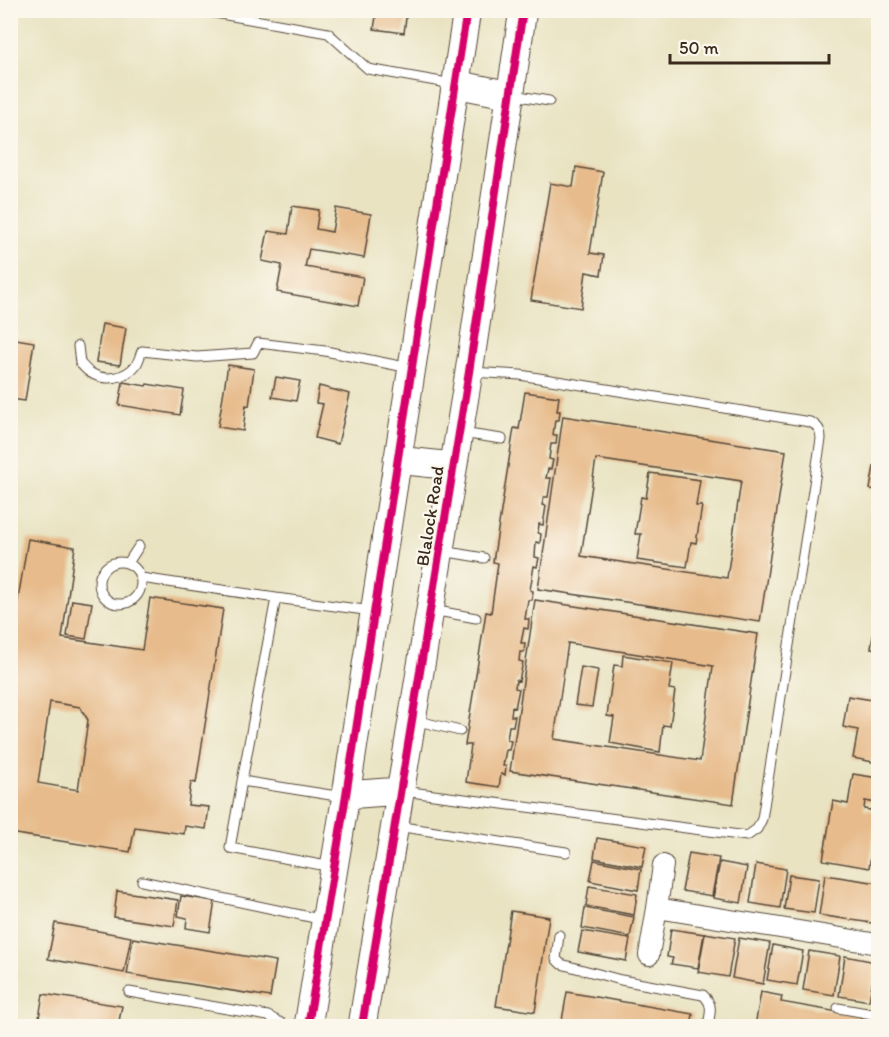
<svg xmlns="http://www.w3.org/2000/svg" width="889" height="1037" font-family="Itim,sans-serif">
  <rect width="100%" height="100%" fill="#fbf7ec"/>
  <filter id="ink" filterUnits="userSpaceOnUse"><feTurbulence type="fractalNoise" baseFrequency=".0167" numOctaves="2"/><feDisplacementMap in="SourceGraphic" scale="12" xChannelSelector="R" yChannelSelector="G"/><feConvolveMatrix kernelMatrix="1 2 1 2 8 2 1 2 1" color-interpolation-filters="sRGB"/></filter>
  <filter id="wash" filterUnits="userSpaceOnUse"><feTurbulence type="fractalNoise" baseFrequency=".008" numOctaves="4" result="noise"/><feDisplacementMap in="SourceGraphic" scale="24" xChannelSelector="R" yChannelSelector="G"/><feGaussianBlur stdDeviation="1.35" result="paint"/><feColorMatrix in="noise" values="0 0 0 0 0 0 0 0 0 0 0 0 0 0 0 0 0 1.4 0 .05"/><feComposite in="paint" operator="in"/></filter>
  <g filter="url(#wash)">
    <rect width="100%" height="100%" fill="#e9e3c2"/>
    <g id="blocks">
      <path fill="#e7bb8b" fill-rule="evenodd" d="M377,10H407L404,33L374,29Z
        M576,167L603,172L590,253L604,255L601,275L586,272L581,308L531,300L550,183L573,187Z
        M292,206L319,210L316,229L332,232L336,208L371,214L364,258L309,249L305,267L363,277L358,306L277,292L282,265L262,261L268,231L288,234Z
        M102,324L126,328L120,365L96,362Z
        M10,338L34,342L25,401L10,399Z
        M228,365L254,369L249,406L246,405L243,431L218,427Z
        M276,377L300,381L296,401L272,397Z
        M123,382L146,386L147,384L184,390L180,415L119,405Z
        M319,386L350,394L338,444L315,438L323,404L316,403Z
        M525,392L559,397L557,411H560L559,420H555L553,435H557L556,444H551L549,459L553,460L551,469H548L546,478H551L548,497H544L542,505L546,506L543,525L539,524L538,533L541,534L540,543L536,542L535,557L539,558L537,567L534,566L530,590L533,591L532,600H528L525,619H529L528,629L524,628L521,643H525L524,652H520L519,661L523,662L519,681L516,680L515,688L519,689L515,708L512,707L511,716H515L513,726H509L507,740L511,741L509,750H506L503,766H506L505,775L501,774L499,787L466,782L471,745H465L486,612L491,613L498,563L493,562L514,428L519,429Z
        M563,416L786,451L760,622L538,589ZM596,459L741,481L727,578L581,556Z
        M874,466L878,467V490L870,489Z
        M650,473L700,480L696,506H702L696,543L691,542L687,567L637,560L641,534H635L641,497L646,498Z
        M28,539L75,547L62,638L142,650L150,598L223,609L196,783L191,782L188,805L209,807L206,829L185,826L184,834L135,827L130,852L10,833V647ZM50,702L80,707L88,720L78,790L38,783Z
        M72,600L92,603L86,639L67,636Z
        M535,600L758,634L733,804L510,771ZM568,643L713,666L700,761L554,739Z
        M877,612H878V649L871,648Z
        M623,655L673,663L669,689L675,690L670,726L663,725L660,752L610,743L614,717L607,716L614,665L622,666Z
        M581,667L598,670L592,707L575,705Z
        M848,696L878,701V763L853,758L858,730L843,727Z
        M853,774L878,778L876,803L865,801L864,809L877,811L869,868L823,860L833,801L848,804Z
        M597,838L646,846L642,867L594,858Z
        M689,853L719,858L712,896L682,891Z
        M594,860L641,869L638,890L590,881Z
        M720,862L747,867L741,903L713,898Z
        M756,864L786,869L780,908L750,903Z
        M789,875L819,879L814,913L784,909Z
        M825,875L878,883V924L819,915Z
        M589,886L637,894L634,915L586,906Z
        M117,891L178,900L174,926L114,917Z
        M181,896L215,901L210,932L186,928L187,918L178,916Z
        M585,908L634,917L630,937L582,928Z
        M511,911L549,917L535,1012L496,1006Z
        M55,923L131,937L124,973L48,959Z
        M671,929L704,934L698,968L671,964L673,958L667,957Z
        M582,931L630,939L626,961L578,952Z
        M705,933L735,938L728,977L698,972Z
        M133,938L276,961L270,997L127,974Z
        M739,938L770,943L763,984L732,978Z
        M773,945L803,951L797,985L767,980Z
        M809,951L840,956L834,995L803,990Z
        M845,956L876,962L869,1001L839,996Z
        M567,992L693,1014L691,1026H561Z
        M761,992L782,996L781,1002L861,1016L859,1026H755Z
        M43,994L122,1006L118,1026H92L39,1018Z"/>
    </g>
  </g>
  <g filter="url(#ink)">
    <use href="#blocks" fill-opacity="0" stroke="#554637" stroke-width="1.5"/>
    <g fill="none" stroke-linecap="round" stroke-linejoin="round">
      <g stroke="#554637" stroke-width="11">
        <path id="service" d="M198,10L328,33L368,69L453,84
          M513,95L549,101
          M78,346L80,363C83,366 87,371 91,373C105,382 126,378 136,365C139,361 140,355 142,351L197,357L253,353L258,343L325,351L410,368
          M461,433L502,439
          M442,551L484,558
          M99 583a21 21 0 1 1 42 0a21 21 0 1 1-42 0Z
          M128,563L139,546
          M141,578L276,598
          M432,610L476,618
          M414,720L460,731
          M242,781L230,848L332,867
          M403,791L747,836L757,829L762,819L821,439C821,430 818,426 810,422L520,375L471,372
          M343,797L242,781L276,598L372,611
          M397,826L566,852
          M142,881L324,920
          M559,935L556,959L561,964L621,980L703,995C714,1005 710,1013 708,1026
          M129,992L268,1016L287,1026
          M838,1008L878,1015"/>
      </g>
      <g stroke="#554637" stroke-width="22">
        <path id="minor" d="M663,865L657,908L878,944
          M649,955L657,908"/>
      </g>
      <g stroke="#554637" stroke-width="29">
        <path id="secondary" d="M455,84L511,95
          M397,460L453,466
          M346,795L400,791
          M308,1026L346,795L467,10
          M362,1026L469,372L523,10"/>
      </g>
      <use href="#service" stroke="#fff" stroke-width="9"/>
      <use href="#minor" stroke="#fff" stroke-width="20"/>
      <use href="#secondary" stroke="#fff" stroke-width="27"/>
      <g stroke="#fbf7ec" stroke-width="11">
        <path id="cycleway" d="M308,1026L346,795L467,10
          M362,1026L469,372L523,10"/>
      </g>
      <use href="#cycleway" stroke="#d6006c" stroke-width="8"/>
    </g>
  </g>
  <g text-anchor="middle" dominant-baseline="central" stroke-width="4.5" stroke-linejoin="round" paint-order="stroke">
    <g font-size="18" fill="#3b2a1e" stroke="#fbf7ec">
      <text transform="translate(430 516) rotate(-81)">Blalock Road</text>
    </g>
  </g>
  <rect width="889" height="1037" fill="none" stroke="#fbf7ec" stroke-width="36"/>
  <path d="M670 54v9h159v-9" fill="none" stroke="#3b2a1e" stroke-width="3"/>
  <text x="679" y="54" font-size="18" fill="#3b2a1e" stroke="#fbf7ec" stroke-width="4.5" paint-order="stroke">50 m</text>
</svg>
